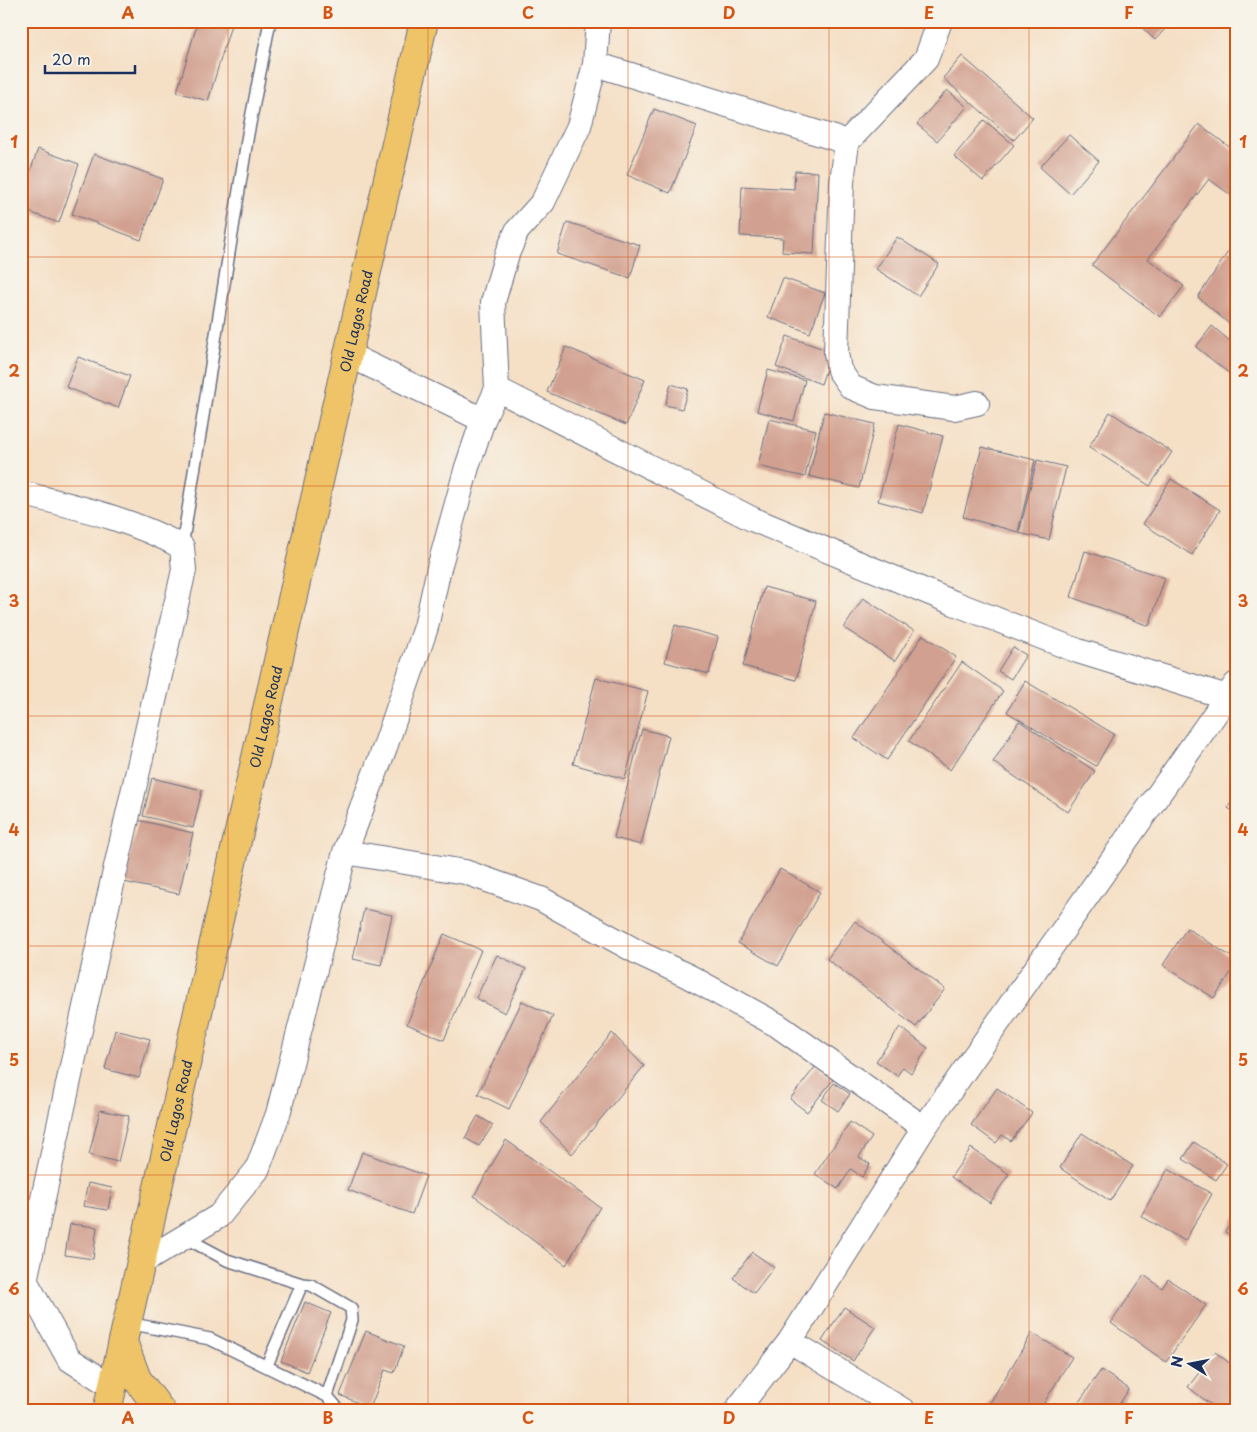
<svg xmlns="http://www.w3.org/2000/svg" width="1257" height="1432" font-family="'Playpen Sans',sans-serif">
  <rect width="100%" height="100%" fill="#f7f3e8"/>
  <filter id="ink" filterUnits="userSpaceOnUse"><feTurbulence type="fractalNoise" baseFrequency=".02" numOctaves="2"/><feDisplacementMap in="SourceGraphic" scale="10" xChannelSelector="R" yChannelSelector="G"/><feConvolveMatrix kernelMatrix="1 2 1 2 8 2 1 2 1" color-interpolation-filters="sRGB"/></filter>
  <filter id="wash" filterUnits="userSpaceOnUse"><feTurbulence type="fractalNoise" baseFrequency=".0096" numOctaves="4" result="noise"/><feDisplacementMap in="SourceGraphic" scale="20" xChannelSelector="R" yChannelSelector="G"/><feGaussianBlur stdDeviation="1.12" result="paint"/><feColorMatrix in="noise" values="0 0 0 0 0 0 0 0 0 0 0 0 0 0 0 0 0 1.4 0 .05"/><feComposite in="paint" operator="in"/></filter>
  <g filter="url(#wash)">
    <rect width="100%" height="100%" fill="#f5dfc5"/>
    <g id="blocks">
      <path fill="#d1a090" d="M21,21H29L22,44H21Z
        M198,21H219L231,25L208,101L177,92Z
        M1135,21H1172L1155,40Z
        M962,56L1033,118L1014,140L943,78Z
        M947,90L967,107L937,141L917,124Z
        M654,109L697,126L670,193L627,175Z
        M984,120L1014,145L983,181L954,156Z
        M1199,124L1236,152V199L1209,179L1148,259L1184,286L1160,317L1092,265Z
        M1069,135L1099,161L1070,194L1040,167Z
        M38,149L79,164L59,223L21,209V197Z
        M94,154L163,179L141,240L72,214Z
        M795,171L818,172L814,254L782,252L783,238L740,236L742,186L794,189Z
        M567,222L640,245L630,278L557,254Z
        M897,237L939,264L918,296L876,269Z
        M1230,249L1236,254V330L1198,297Z
        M783,278L825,293L810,333L768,317Z
        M1212,326L1236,346V379L1196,347Z
        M787,336L832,352L821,384L776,367Z
        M566,347L645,380L626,425L547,392Z
        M78,357L130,376L118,408L66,387Z
        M768,370L805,380L794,421L757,411Z
        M671,384L688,389L682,409L665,405Z
        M824,412L875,424L859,488L809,476Z
        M1110,412L1172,452L1150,486L1089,447Z
        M769,419L816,430L805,477L758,466Z
        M899,424L943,436L923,513L878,501Z
        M982,447L1035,460L1018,532L963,517Z
        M1037,460L1066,467L1049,540L1019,533Z
        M1171,479L1220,510L1192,555L1143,524Z
        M1085,551L1165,578L1149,626L1071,597Z
        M764,587L816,601L796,680L743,666Z
        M863,598L914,631L895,661L844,628Z
        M675,625L718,637L709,674L665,662Z
        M923,635L956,657L887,760L854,738Z
        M1013,647L1026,655L1011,679L998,671Z
        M962,662L1003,691L950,770L909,741Z
        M596,678L648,691L625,779L573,764Z
        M1025,681L1114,734L1096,766L1007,712Z
        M1019,721L1095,771L1068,812L993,762Z
        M642,729L669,736L641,845L614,838Z
        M152,778L202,790L193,828L143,816Z
        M1236,793V813L1228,808Z
        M138,820L193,833L179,894L124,882Z
        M780,869L820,892L778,966L738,943Z
        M364,909L392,915L381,965L353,959Z
        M855,921L945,989L916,1027L827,959Z
        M1187,928L1236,960V965L1214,998L1163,965Z
        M444,934L481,950L444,1040L407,1024Z
        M497,955L526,969L505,1013L476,998Z
        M522,1001L553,1016L509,1109L478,1094Z
        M900,1027L928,1048L911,1073L903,1067L897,1076L876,1061Z
        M115,1030L150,1039L139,1078L105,1069Z
        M612,1033L644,1066L572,1154L541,1122Z
        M816,1066L833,1080L807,1112L790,1099Z
        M834,1083L850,1094L838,1111L822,1100Z
        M997,1088L1032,1113L1011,1141L1002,1135L996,1143L971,1125Z
        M100,1110L129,1116L118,1162L89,1155Z
        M478,1116L493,1125L479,1146L465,1138Z
        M850,1122L872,1137L859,1157L870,1164L862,1177L851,1169L838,1189L815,1174Z
        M1082,1133L1133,1166L1110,1201L1060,1168Z
        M506,1140L600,1207L566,1265L474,1196Z
        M1194,1142L1227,1164L1216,1180L1183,1159Z
        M971,1148L1009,1174L990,1203L951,1177Z
        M362,1152L426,1176L412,1214L348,1190Z
        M1168,1169L1212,1194L1185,1241L1141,1216Z
        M88,1183L112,1188L108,1210L83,1206Z
        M1236,1216V1239L1225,1232Z
        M70,1224L97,1227L93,1259L65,1255Z
        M752,1252L774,1267L754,1293L733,1278Z
        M1144,1275L1162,1288L1168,1279L1206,1305L1166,1362L1111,1323Z
        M305,1302L331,1313L307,1372L281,1361Z
        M844,1307L875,1327L853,1361L822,1341Z
        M366,1331L404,1346L394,1373L385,1370L370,1408L340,1395Z
        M1032,1333L1072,1357L1039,1411H985Z
        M1215,1352L1236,1368V1411H1219L1188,1387Z
        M1101,1370L1129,1389L1115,1411H1073Z
        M1199,1403L1209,1411H1194Z"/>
    </g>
  </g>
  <g filter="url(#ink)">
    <use href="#blocks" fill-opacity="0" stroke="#676d82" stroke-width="1"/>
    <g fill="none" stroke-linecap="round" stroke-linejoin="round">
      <g stroke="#676d82" stroke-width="14">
        <path id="service" d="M182,547L248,134L270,21
          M184,1237L227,1260L302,1284
          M128,1323L210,1339L327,1396L340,1411
          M267,1365L302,1284L311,1285L351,1308L352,1320L327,1396"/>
      </g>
      <g stroke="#676d82" stroke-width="26">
        <path id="minor" d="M940,21L926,59L847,142L842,182L836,353L839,370L851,387L875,397L954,408L977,403
          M595,64L847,142
          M347,354L483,420
          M497,389L752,519L954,603L1078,651L1227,697
          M21,493C76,507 132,519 182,547L184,570L110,893L21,1299
          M345,852L465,872L541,899L641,954L688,976L777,1025L924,1128
          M141,1263L219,1216L257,1170L278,1114L345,852L385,747L426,627L439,568L467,467L483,420L497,389L493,302L507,254L517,231L543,202L579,126L595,64L598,21
          M21,1278L25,1280L69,1359L113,1387
          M790,1341L904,1411
          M736,1411L790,1341L924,1128L1236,684"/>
      </g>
      <g stroke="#676d82" stroke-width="30">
        <g id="primary">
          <path d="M123,1342L137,1379L161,1411"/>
          <path id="s1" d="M107,1411L424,21"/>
        </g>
      </g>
      <use href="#service" stroke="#fff" stroke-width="11"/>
      <use href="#minor" stroke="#fff" stroke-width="24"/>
      <use href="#primary" stroke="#efc469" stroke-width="28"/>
    </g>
  </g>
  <path fill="none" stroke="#d45514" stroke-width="1" stroke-opacity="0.55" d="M228,21V1411M428,21V1411M628,21V1411M829,21V1411M1029,21V1411M21,257H1236M21,486H1236M21,716H1236M21,946H1236M21,1175H1236"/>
  <g text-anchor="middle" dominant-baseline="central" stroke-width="4" stroke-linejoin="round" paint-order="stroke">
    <g font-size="14" fill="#1b2f5e" stroke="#f7f3e8">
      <text stroke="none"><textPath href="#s1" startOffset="1118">Old Lagos Road</textPath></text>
      <text stroke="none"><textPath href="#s1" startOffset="712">Old Lagos Road</textPath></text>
      <text stroke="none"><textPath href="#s1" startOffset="308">Old Lagos Road</textPath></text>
    </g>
  </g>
  <rect width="1257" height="1432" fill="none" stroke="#f7f3e8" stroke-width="55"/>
  <g transform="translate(1190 1364) rotate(280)" stroke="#f7f3e8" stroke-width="4" paint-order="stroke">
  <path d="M0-4L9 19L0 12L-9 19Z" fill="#1b2f5e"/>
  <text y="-8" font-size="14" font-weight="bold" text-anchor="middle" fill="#1b2f5e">N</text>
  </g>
  <path d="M45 65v8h90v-8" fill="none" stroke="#1b2f5e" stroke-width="2.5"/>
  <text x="52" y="65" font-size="15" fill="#1b2f5e" stroke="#f7f3e8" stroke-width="4" paint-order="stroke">20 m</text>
  <rect x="28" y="28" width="1202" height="1376" fill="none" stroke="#d45514" stroke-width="2"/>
  <g font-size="16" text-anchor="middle" font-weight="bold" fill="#d45514">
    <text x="128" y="19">A</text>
    <text x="328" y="19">B</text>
    <text x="528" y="19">C</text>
    <text x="729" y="19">D</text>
    <text x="929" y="19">E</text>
    <text x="1129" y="19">F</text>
    <text x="14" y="148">1</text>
    <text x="1243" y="148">1</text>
    <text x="14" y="377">2</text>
    <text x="1243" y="377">2</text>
    <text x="14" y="607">3</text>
    <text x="1243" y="607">3</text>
    <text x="14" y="836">4</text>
    <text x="1243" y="836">4</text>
    <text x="14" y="1066">5</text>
    <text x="1243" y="1066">5</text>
    <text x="14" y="1295">6</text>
    <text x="1243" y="1295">6</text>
    <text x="128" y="1424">A</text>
    <text x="328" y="1424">B</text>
    <text x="528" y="1424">C</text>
    <text x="729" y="1424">D</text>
    <text x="929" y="1424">E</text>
    <text x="1129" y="1424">F</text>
  </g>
</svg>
